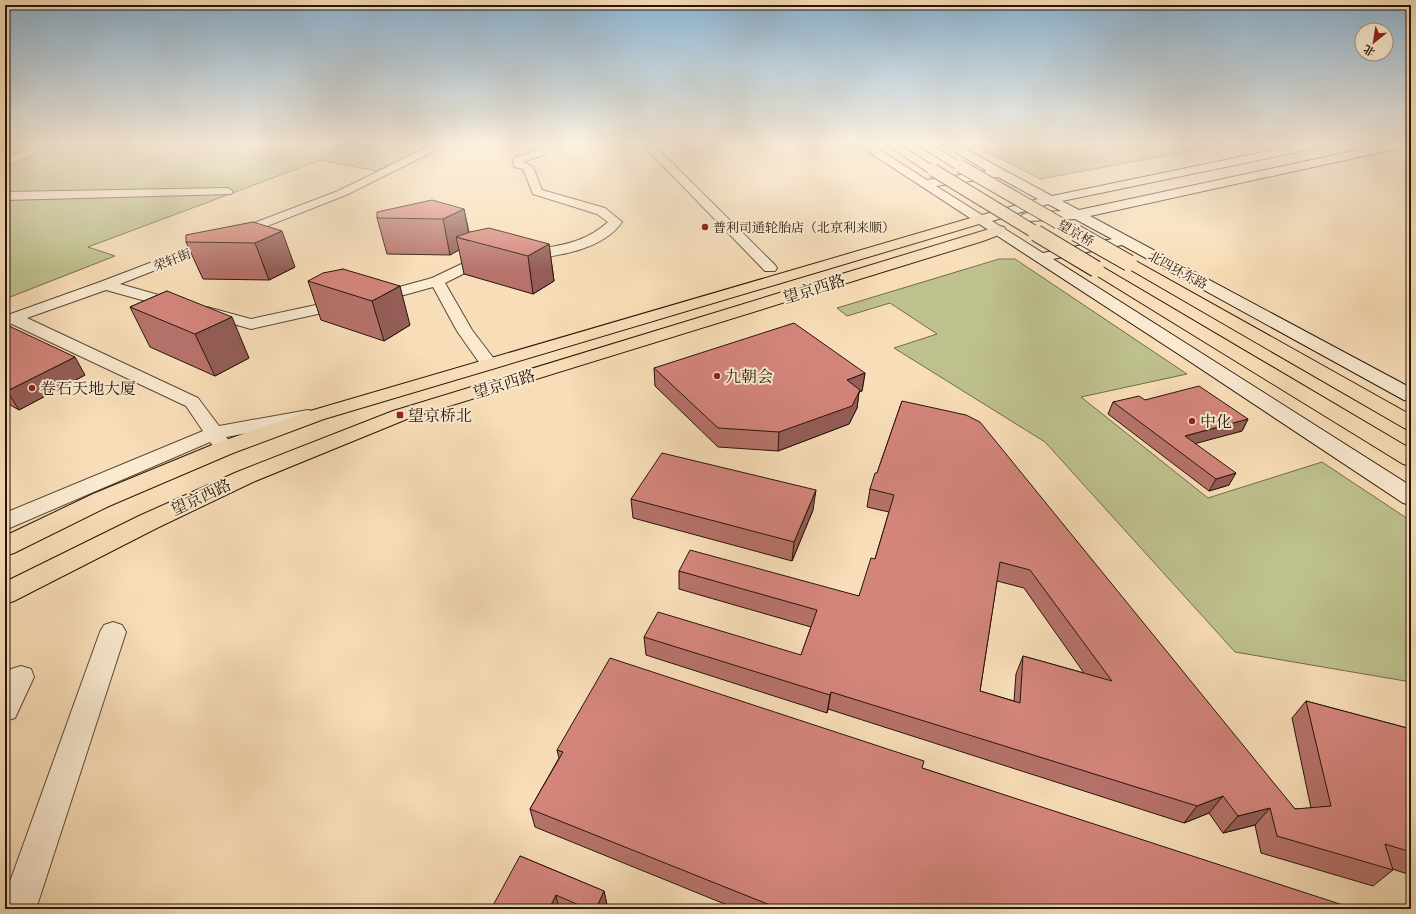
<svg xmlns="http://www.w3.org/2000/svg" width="1416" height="914" font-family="'EB Garamond','Noto Serif SC',serif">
  <rect width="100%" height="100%" fill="#f8deb8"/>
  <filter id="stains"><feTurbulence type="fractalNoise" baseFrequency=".005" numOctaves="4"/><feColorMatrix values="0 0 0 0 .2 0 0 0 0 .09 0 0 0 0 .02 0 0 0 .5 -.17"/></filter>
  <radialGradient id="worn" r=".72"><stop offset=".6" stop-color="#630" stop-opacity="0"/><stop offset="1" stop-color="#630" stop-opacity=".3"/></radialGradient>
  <path fill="#bec18e" stroke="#726b4c" d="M5,143H434L376,171L321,160L88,247L115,256L5,299Z
    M970,143H1233L1040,179Z
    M999,259H1015L1187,374L1081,397L1208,498L1322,462L1411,521V682L1235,652L1045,442L894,348L937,334L890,303L847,316L837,308Z"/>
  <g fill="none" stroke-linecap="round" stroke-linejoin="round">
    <g stroke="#5b4736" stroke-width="2">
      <path id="street" d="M436,143H450L346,195L120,284L183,302L186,305L183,308L178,310L106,290L27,318L198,398L219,426L308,410L315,412L317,416L315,420L308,422L226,437L231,443L228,447L221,449L214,447L210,442L5,530V513L203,431L186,406L12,324L5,326V316L100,282L338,191Z
        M546,143H558L543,155L523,162L533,167L542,190L605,208L622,222C602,251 556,256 524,260L519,259L517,256L519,253C553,245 580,247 608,222L597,214L533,194L523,169L514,167L513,160L514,158L535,151Z
        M641,143H652L775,265L777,268L775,271H765Z
        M32,148L36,149L37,151L36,153L5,166V159Z
        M227,188L231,190L233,192L231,194L5,200V192Z
        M488,256L493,257L495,260L493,263L481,265L445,283L472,330L498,364L495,368L489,369L483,368L457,331L433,287L375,303L370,301L367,298L370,295L432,278L472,259Z
        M344,299L349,301L352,304L349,307L251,329L202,315L199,312L202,309L207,307L251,319Z
        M113,622L122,625L126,632L36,909H5L7,890L100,632L104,625Z
        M21,666L31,669L34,677L15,718L5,721V681L11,669Z"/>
    </g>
    <g stroke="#27150a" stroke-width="2">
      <path id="secondary" d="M855,143H869L927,180L987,171L940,143H954L1052,196L1307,143H1331L1326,146L1062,201L1079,210L1391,143H1411L1409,146L1090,216L1411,388V402L1404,400L1122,245L1053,259L1411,486V505L1403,503L1183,357ZM998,177L1038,199L982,215L936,186ZM1048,204L1061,211L1028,213L1023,214L1021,217L1023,220L1028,221L1075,219L1112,239L1043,253L992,221Z"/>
    </g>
    <g stroke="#27150a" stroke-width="2">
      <path id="primary" d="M981,215L986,216L988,219L986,222L324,419L233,453L109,506L14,553L5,556V536L93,494L217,443L310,411Z
        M999,226L1004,227L1006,230L1004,233L983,241L407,419L253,482L157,528L14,601L5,604V582L139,516L237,472L393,411Z"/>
    </g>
    <g stroke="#27150a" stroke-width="2">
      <path id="highway" d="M884,143H898L939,170L937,173H929Z
        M915,143H929L966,166L964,169H956Z
        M1129,258L1134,260L1411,415V430L1404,428L1124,266L1121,263L1124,260Z
        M1096,264L1101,266L1411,449V466L1403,464L1091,272L1088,269L1091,266Z"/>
    </g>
    <use href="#street" fill="#faead1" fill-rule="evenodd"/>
    <use href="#secondary" fill="#faead1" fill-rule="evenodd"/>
    <use href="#primary" fill="#f8deb8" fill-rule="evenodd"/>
    <use href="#highway" fill="#f8deb8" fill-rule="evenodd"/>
    <g stroke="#27150a" stroke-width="14" stroke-linecap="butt">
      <path id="highway-bridge-far1" d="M960,166L1078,234
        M933,170L1038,234"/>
    </g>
    <g stroke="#27150a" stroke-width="18" stroke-linecap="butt">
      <path id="highway-bridge" d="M1036,233L1096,269
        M1076,233L1129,263"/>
    </g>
    <use href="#highway-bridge-far1" stroke="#f8deb8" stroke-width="12"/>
    <use href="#highway-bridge" stroke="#f8deb8" stroke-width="16"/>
  </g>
  <path fill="#b6726b" stroke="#27150a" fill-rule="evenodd" d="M464,209L469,232L549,244L554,281L533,294L464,274L459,250L450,255L387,254L377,218Z
    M253,222L295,267L269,280L203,279L186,242Z
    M343,269L410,325L384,341L321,320L308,281Z
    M167,291L249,358L215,376L150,347L130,307Z
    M5,327L85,375L19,410L5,402Z
    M654,368L865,373L862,391L859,392L857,408L849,424L778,451L718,447L655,386Z
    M1145,400L1248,419L1242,431L1195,443L1229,485L1209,491L1108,414L1113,402Z
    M902,401L1295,809L1311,808L1292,718L1306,701L1411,729V875L1392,869L1393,870L1373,886L1261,853L1255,825L1223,833L1209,813L1184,823L828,709L827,713L646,655L644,637L801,655L811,627L679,589V571L859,596L875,559L889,512L867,507L870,489L877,473ZM997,581L1024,588L1084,673L1023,656L1016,674L1014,701L980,691Z
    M631,499L813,510L792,561L633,518Z
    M557,750L922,768L1347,909H737L535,827L530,809L559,758Z
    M520,856L604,891L607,905L605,909H561L560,908Z"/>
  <path fill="#945d57" stroke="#27150a" d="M464,209L470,241L456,237L459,250L450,255L443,219Z
    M282,231L295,267L269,280L255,243Z
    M549,244L554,281L533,294L528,256Z
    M400,286L410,325L384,341L372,301Z
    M232,317L249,358L215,376L195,334Z
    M75,357L85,375L19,410L7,391Z
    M865,373L862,391L859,392L857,408L849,424L778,451L779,432L847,380Z
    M1248,419L1242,431L1179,448L1185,436Z
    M1236,473L1229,485L1209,491L1216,479Z
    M816,490L813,510L792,561L794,542Z
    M831,692L828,709L827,713L830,695Z
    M1223,796L1209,813L1184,823L1197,806Z
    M1270,808L1255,825L1223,833L1238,816Z
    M604,891L607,905L605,909H596Z
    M556,895L559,909H549Z"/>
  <path fill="#d4857c" stroke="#27150a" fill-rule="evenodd" d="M432,200L464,209L443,219L377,218V212Z
    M253,222L282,231L255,243L186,242V235Z
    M489,228L549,244L528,256L456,237L470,232Z
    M343,269L400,286L372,301L308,281L323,273Z
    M167,291L232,317L195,334L130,307Z
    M794,323L865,373L847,380L860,390L852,406L779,432L718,428L654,368Z
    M9,326L75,357L7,391L5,390V327Z
    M1199,386L1248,419L1185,436L1236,473L1216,479L1113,402L1139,396L1145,400Z
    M902,401L966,415L980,422L1295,809L1331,806L1306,701L1411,729V852L1385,844L1393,870L1277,836L1270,808L1238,816L1223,796L1197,806L831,692L830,695L644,637L658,612L801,655L817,610L679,571L690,550L859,596L871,558L875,559L894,495L870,489L875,473H877ZM1000,562L1030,570L1112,681L1023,656L1020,703L980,691Z
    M662,453L816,490L794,542L631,499Z
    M610,658L924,761L922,768L1346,906L1347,909H780L530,809L563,752L557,750Z
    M520,856L604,891L596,909H588L556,895L549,909H491Z"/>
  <linearGradient id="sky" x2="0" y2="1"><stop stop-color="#8cb6d6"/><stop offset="0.53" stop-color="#fcf0df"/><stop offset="1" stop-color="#fcf0df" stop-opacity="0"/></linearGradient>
  <rect width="1416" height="271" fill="url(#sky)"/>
  <g fill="#8f2418" stroke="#faead1" stroke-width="1.5">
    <circle cx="705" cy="227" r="4"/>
    <circle cx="717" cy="376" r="4"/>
    <circle cx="32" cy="388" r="4"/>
    <rect x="396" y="411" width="8" height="8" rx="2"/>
    <circle cx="1192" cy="421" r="4"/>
  </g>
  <g text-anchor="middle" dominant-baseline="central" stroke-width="4" stroke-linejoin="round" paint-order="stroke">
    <g font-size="13" fill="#27150a" stroke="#faead1" text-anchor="start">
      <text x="713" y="227">普利司通轮胎店（北京利来顺）</text>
    </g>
    <g font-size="13" fill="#27150a" stroke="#faead1">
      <text transform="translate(1076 233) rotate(30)">望京桥</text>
      <text transform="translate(172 260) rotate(-21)">荣轩街</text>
      <text transform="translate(1178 270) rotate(28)">北四环东路</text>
    </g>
    <g font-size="16" fill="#27150a" stroke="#faead1">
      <text transform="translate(814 289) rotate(-17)">望京西路</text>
      <text transform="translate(504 384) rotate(-17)">望京西路</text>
      <text transform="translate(201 497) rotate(-25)">望京西路</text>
    </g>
    <g font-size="16" fill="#27150a" stroke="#faead1" text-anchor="start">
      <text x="725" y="376">九朝会</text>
      <text x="40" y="388">卷石天地大厦</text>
      <text x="408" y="415">望京桥北</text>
      <text x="1200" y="421">中化</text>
    </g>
  </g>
  <rect width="1416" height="914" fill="none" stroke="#f8deb8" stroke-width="20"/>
  <rect x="6" y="6" width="1404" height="902" fill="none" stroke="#27150a" stroke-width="2"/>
  <rect x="10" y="10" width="1396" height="894" fill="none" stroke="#27150a"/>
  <g transform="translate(1374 42) rotate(210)"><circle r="19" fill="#faead1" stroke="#a69581"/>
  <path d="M0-3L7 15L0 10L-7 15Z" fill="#8f2418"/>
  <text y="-6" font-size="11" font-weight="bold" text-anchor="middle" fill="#27150a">北</text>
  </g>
  <rect width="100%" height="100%" filter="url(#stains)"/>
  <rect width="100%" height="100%" fill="url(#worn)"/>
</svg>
